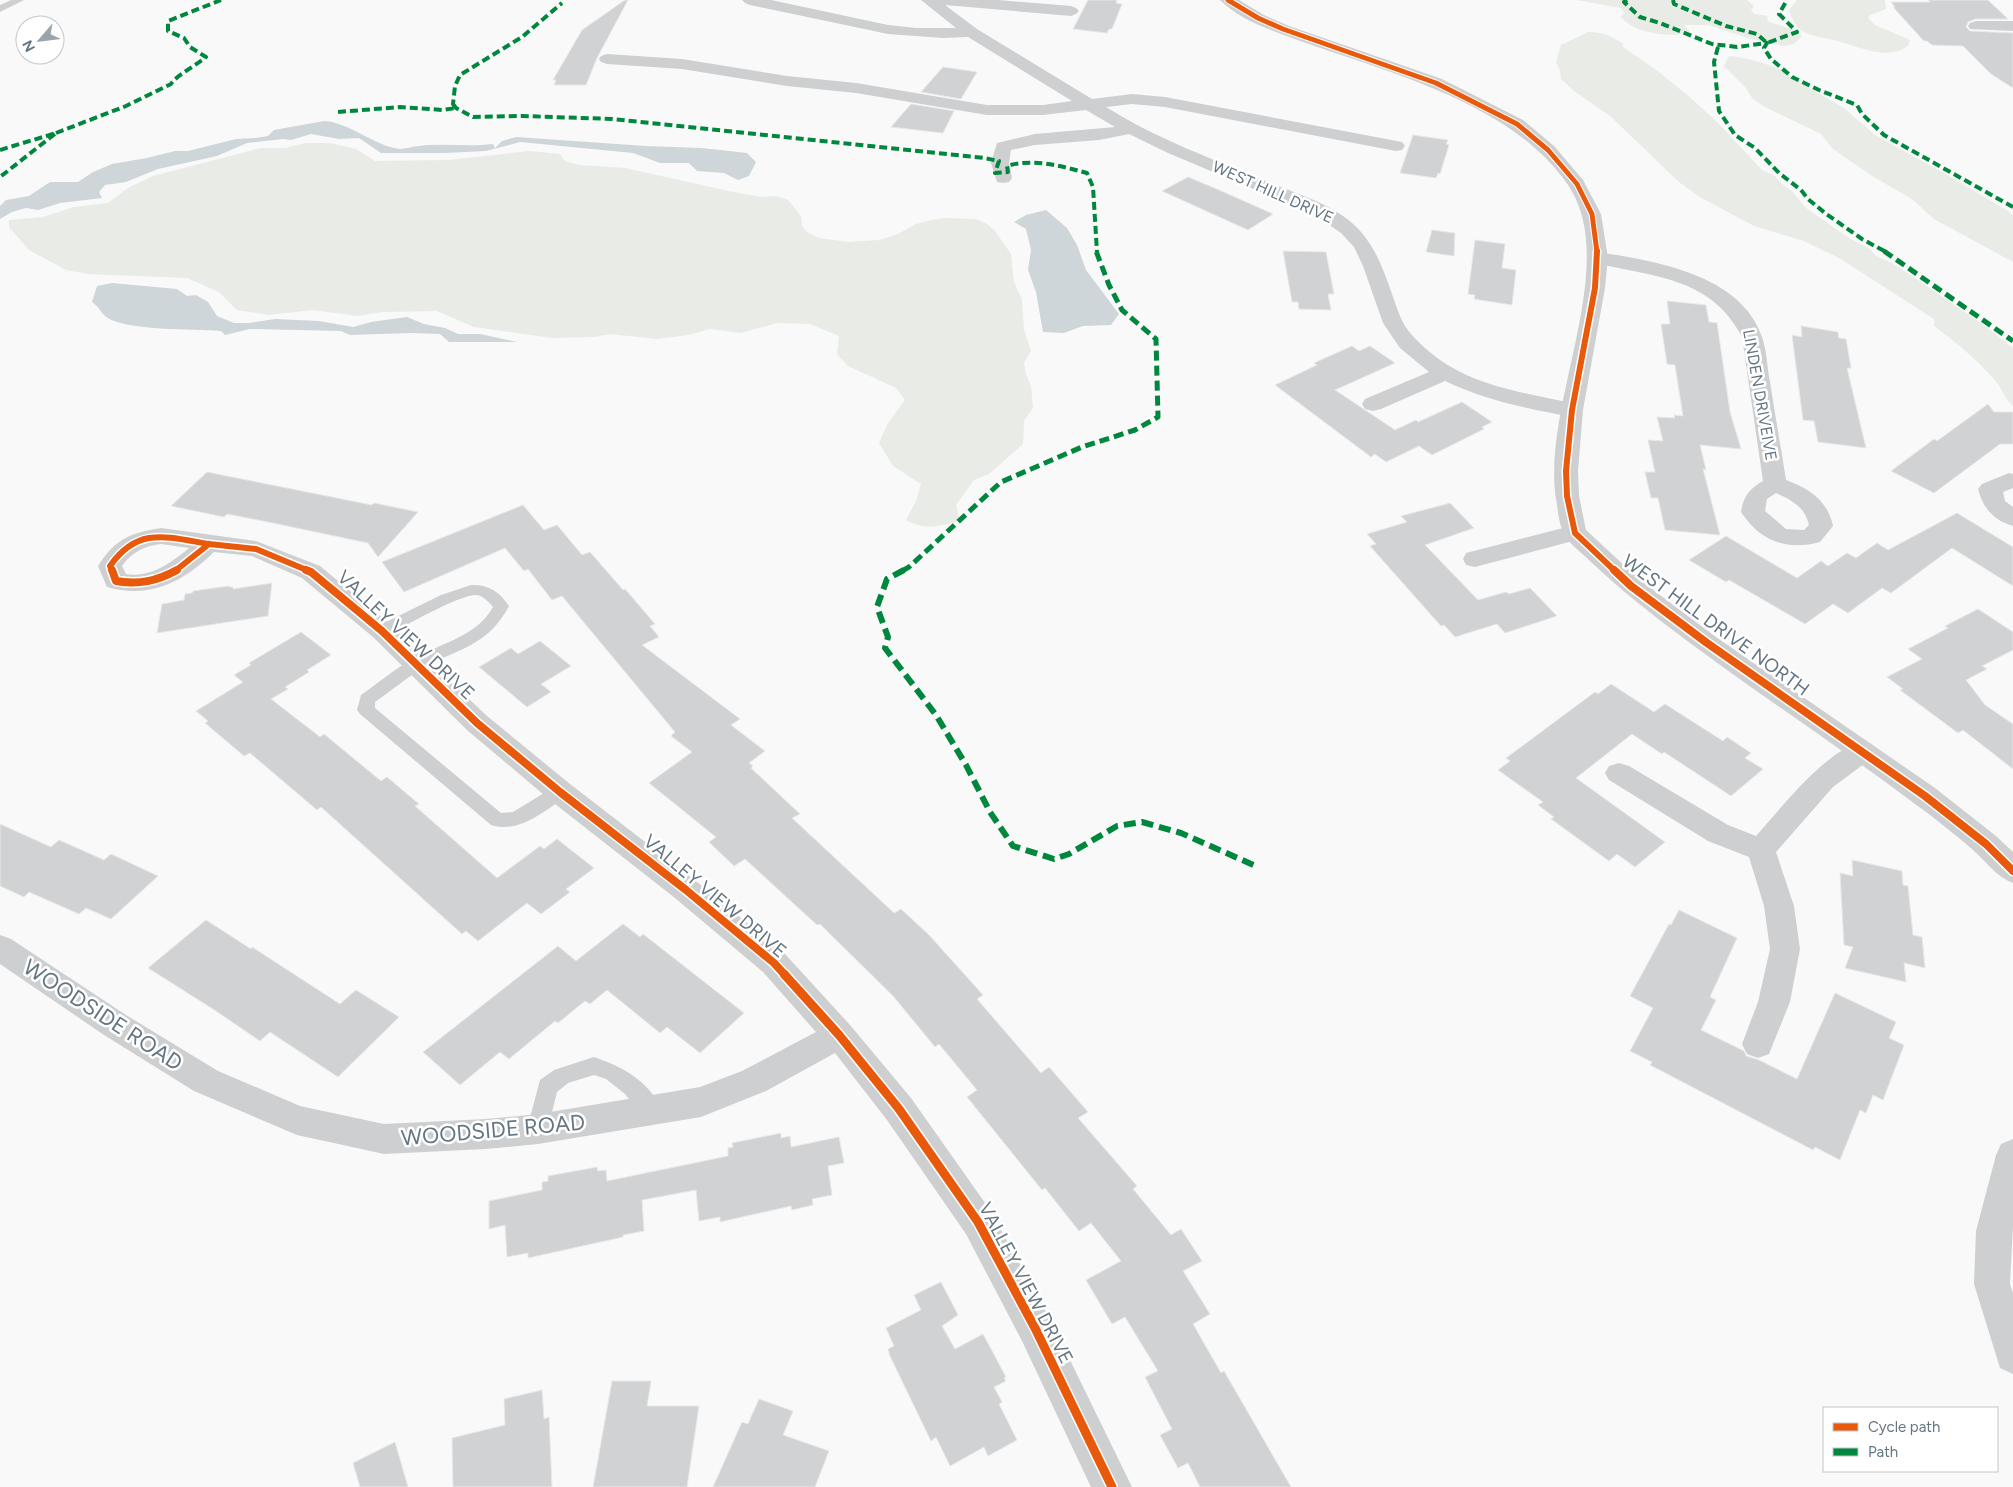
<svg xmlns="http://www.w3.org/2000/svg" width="2013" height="1487" font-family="Figtree,sans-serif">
  <rect width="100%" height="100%" fill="#f9f9f9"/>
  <path fill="#e8ebe6" d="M1577,0H1747L1754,6L1751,10L1754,14L1768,16L1767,19L1769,22L1792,29L1802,36L1794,44L1784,46L1748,38L1708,25H1684L1690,31C1674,40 1631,32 1621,17L1624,13L1621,8Z
    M1797,0H1885L1886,9L1870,15L1868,18L1875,25L1910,40L1908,46C1888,61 1859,47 1838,41C1826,38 1811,37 1801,30C1795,26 1791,17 1789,10Z
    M1588,32C1603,32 1612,36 1623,44V47L1659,72L1692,99L1719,124L1762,170L1775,176L1782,184L1792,191L1806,208L1849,238L1870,249L1876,256L1892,263L1921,282L1985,326L2013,348V406C2005,400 2003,391 1998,384C1980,362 1957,343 1934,326V319L1839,258L1804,241L1754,226L1698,196L1679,182L1610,116L1574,91L1561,79L1560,70L1556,62L1561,45Z
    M1729,56C1743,57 1785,67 1792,78L1844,108L1875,135L1951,177L2008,211L2013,215V262L1934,219L1912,199L1872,176L1833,149L1821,134L1763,106L1752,98L1746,88L1724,66Z
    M306,143H329L356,149L375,161L449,160L529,151L560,154L565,161L579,165L625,168L733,192L762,197L776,196L788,200L801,216L802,226L808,233L819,238L848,242L879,240L898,234L916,224L932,220L945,218L976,219L987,224L995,231L1011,254L1014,282L1022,300L1024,330L1031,351L1024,363L1026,374L1031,386L1033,408L1024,421L1023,444L989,474L974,480L956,505L960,521C939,526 926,531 906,520L916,501L921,484L893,466L879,443L888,423L905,400L896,388L848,366L837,354L839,336L810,324L777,323L741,333L710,329L688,335L657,339L610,334L594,337L552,338L474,327L437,311L383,312L357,316L313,310L269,315L237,310L219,292L187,278L88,274L66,270L29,250L9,227V220L43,217L74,207L108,203L128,188L153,176L261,148H285Z"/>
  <path fill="#ced6d9" d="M324,121C349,122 374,146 400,149C406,149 413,146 419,146C444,143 468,147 493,144L495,148L502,141L516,137L646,146L702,148L747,153L756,162L749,176L738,180L724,173L697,171L689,163H660L633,153L520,142L486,151L446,153H381L359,138L339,139L311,134L291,140L283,139L247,143L217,156L158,169L126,182L105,185L99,192L102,198L60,203L38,210L26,208L12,212L0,219V206L6,200L29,196L50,182H78L93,172L112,164L147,158L175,151H188L236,139L256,138L268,136L274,130Z
    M1046,210L1067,228L1077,245L1086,270L1119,314L1111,325L1083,326L1064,333L1043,332L1036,292L1028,270L1031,250L1026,229L1014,222L1026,215Z
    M112,283L177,289L187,296L196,295L208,302L217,316L234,323H249L275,319L319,321L353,327L371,322L407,317L424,324L445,328L458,334H480L517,342H449L440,334L412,333L350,335L341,331L250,329L225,335L221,331C197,329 121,331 105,316C101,312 99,307 92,302L97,286Z"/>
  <path fill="#d0d2d3" stroke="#e8e8e8" d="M625,0H628L597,58L586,85H554L556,80H553L582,30Z
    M1088,0H1117L1116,3L1122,4L1112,29H1109L1107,33L1073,29Z
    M1928,0H1988L2008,19H1975L1968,22L1966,27L1970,31L2013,33V88L1991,74L1963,46L1932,45L1927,41H1924L1893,7H1895L1891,2H1930Z
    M943,67L977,72L961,99L921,92Z
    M911,104L954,111L943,133L891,127Z
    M1413,135L1448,140L1446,144L1449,145L1440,174L1438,173L1436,178L1400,173Z
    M1188,177L1219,190L1273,214L1248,230L1162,191Z
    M1432,230L1455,233L1454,256L1426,252Z
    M1475,240L1505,244L1502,268L1516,270L1512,305L1474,299L1475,295L1468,294Z
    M1283,251L1326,252L1334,294H1328L1331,310L1299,309L1298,302H1292Z
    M1667,301L1706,305L1709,322L1717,323L1730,412L1741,449L1700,445L1706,470L1703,469L1720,535L1665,530L1658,498H1651L1645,472H1655L1648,440L1663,441L1657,417L1675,418L1674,415L1683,416L1675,365L1667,364L1661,324H1670Z
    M1801,326L1838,332L1839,338L1846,339L1851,368H1847L1866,448L1818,442L1814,421L1803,420L1792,335L1802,337Z
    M1352,346L1359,351L1370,346L1395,363L1335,390L1395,430L1416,420L1418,422L1462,402L1492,422L1482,427L1484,429L1432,455L1419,446L1386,462L1375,454L1371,457L1275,385L1317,365L1314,363Z
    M1988,404L1994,412H2013V444H2000L1934,493L1891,471L1934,439L1937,441Z
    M207,472L372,505L374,503L418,512L378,557L368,543L273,523L227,514L224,517L171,506Z
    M1450,503L1474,528L1425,545L1478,600L1506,592L1509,594L1530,588L1557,616L1505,633L1497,624L1455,637L1444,625L1441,626L1370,546L1376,544L1367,534L1407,522L1401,516Z
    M523,505L544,530L557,525L582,555L590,552L623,590L625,589L655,624L650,626L659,637L642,645L740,719L731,725L765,751L749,763L753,766L751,768L800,814L792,818L894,913L901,909L929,935L983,995L977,999L1041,1073L1049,1067L1088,1112L1078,1118L1137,1186L1133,1189L1171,1235L1181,1229L1202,1261L1183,1271L1210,1314L1193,1324L1221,1373L1224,1371L1291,1487H1200L1188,1463L1178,1468L1160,1435L1172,1429L1145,1377L1158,1371L1125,1317L1112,1324L1086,1280L1121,1261L1091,1223L1079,1231L1045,1188L1042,1190L967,1097L977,1090L939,1044L935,1047L894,997L820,924L817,925L745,859L734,866L709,842L716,837L649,783L692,752L671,736L675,732L562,596L552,600L528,569L524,571L505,548L404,592L382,562Z
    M1957,513L2013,547V586L1952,548L1891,593L1882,588L1848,613L1833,604L1805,624L1729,580L1726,582L1689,560L1726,536L1797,578L1821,561L1828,566L1847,553L1856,558L1877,543L1888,550Z
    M272,583L268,616L157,633L162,604L184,600L185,594L192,593L193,591L229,586V587H233V589Z
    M1978,609L2013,632V650L1982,666L1987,669L1966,680L1985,705L2013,724V769L1963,730L1958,733L1900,690L1903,689L1887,677L1922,659L1908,649L1948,628L1945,626Z
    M301,632L331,655L307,670L309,672L285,687L288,689L271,699L320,737L324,734L381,781L387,777L419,804L415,806L497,878L540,846L544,849L557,839L594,868L566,889L570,892L541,914L527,903L478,941L466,931L462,934L321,807L317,810L250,753L244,756L205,723L208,721L196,711L243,682L234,675L251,665L249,663Z
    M540,641L571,666L541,684L551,692L527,707L479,667L511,648L518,654Z
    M1611,684L1654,712L1665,704L1723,741L1727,737L1751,753L1745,758L1763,769L1731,796L1664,752L1662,754L1632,734L1576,778L1665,842L1635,867L1617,854L1609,861L1551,819L1554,817L1538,805L1543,802L1498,770L1510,761L1506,758L1595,692L1598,694Z
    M0,824L51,847L59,840L104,860L111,854L158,876L111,919L86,908L79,914L29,892L24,897L0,886Z
    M1852,860L1902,871L1903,885L1908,886L1913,935L1922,937L1925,968L1904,963L1906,982L1845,968L1853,947L1844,945L1840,873L1853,876Z
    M1679,910L1737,938L1710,997L1716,1000L1701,1030L1744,1051L1746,1056L1759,1060L1797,1079L1835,993L1896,1022L1889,1038L1904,1045L1883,1100L1873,1095L1866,1113L1860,1110L1840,1160L1815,1147L1813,1150L1650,1065L1652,1062L1630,1051L1653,1008L1630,996L1669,924L1671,925Z
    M206,920L251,949L252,947L340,1004L356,990L399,1017L338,1077L270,1032L260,1041L213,1009L148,968Z
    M623,924L640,937L643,934L744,1013L700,1053L667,1027L660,1033L607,990L590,1004L585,1001L558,1023L555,1021L509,1059L500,1052L460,1085L423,1052L558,946L576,961Z
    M781,1133V1138L790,1136L791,1147L839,1137L844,1163L828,1166L832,1195L812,1199L813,1205L792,1210L791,1206L720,1222V1217L699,1221L696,1190L642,1200L644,1231L623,1235V1237L528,1258V1253L507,1257L505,1225L489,1229V1201L542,1190V1182L548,1181V1176L597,1167L598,1171L606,1170L607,1181L728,1156V1148L733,1147L732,1143Z
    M941,1282L958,1315L942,1326L955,1349L983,1334L1006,1377L1004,1378L1006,1381L994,1387L1002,1402L999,1404L1017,1440L988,1456L984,1447L950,1466L936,1437L931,1441L890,1356L888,1349L894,1346L886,1328L921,1310L914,1295Z
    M612,1381H651L647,1406H699L687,1487H593Z
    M542,1390L544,1419L549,1417L552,1487H453L452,1438L505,1425L504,1399Z
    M759,1399L793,1411L783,1435L829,1451L815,1487H713L742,1422L748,1424Z
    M395,1442L408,1487H360L353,1463Z"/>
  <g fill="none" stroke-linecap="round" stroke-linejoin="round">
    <path fill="#cecfd0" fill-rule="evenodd" d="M11,0H24L0,12V5Z
      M471,585C488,584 500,592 509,606C488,646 459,648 423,668C406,678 391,691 375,702V708L501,813L513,812L554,787L560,785L566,787L569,792L566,797C544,811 519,834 491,825L360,714L357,710L361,695C377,684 392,671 409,661C437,644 476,638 493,607C489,602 483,596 477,595C460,594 405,626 388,635L382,637L376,635L374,631L376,627L441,595Z
      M594,1057C623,1067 648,1080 662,1110L659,1117L651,1119L643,1117L625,1094L606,1079L594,1075L568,1083L557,1092L546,1136L538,1139L530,1136L527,1129L540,1080L554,1070Z"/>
    <path fill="#cecfd0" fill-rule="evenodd" d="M742,0H771L888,25L916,28H956L921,0H998L1071,6L1076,8L1079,11L1076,14L1071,16L945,5L977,29L1092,99L1132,94L1165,97L1402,142L1405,146L1402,150L1396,151L1165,107L1132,104L1106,107C1157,139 1215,160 1271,183C1295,193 1322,201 1343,216C1379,241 1385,278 1400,316C1405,329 1415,339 1425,348C1469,388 1526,392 1580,405L1583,410L1580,415L1572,417C1528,409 1485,400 1445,381L1381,409L1373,411L1365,409L1362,404L1365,399L1429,372L1400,348L1383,323L1363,266L1354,247L1341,233L1315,215L1168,153L1129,134L1099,140L1035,145L1011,150L1009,163L1012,178L1009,182L1003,183L997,182L991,163L997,143L1035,134L1115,127L1086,110L1043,115H987L856,93L787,86L682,69L607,64L601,62L599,59L601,56L607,54L682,59L787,76L856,83L987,105H1043L1072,101L968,37L943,38L888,34L750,5L745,3Z
      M1976,21H2013V31L1970,29L1968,26L1970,23Z
      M1598,252C1654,261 1741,274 1762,337C1767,351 1767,368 1770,382C1775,415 1781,447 1786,480C1809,488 1828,501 1833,526L1820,542C1786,551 1760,541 1741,512C1743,497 1750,488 1763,481L1742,337C1710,275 1650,277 1591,262L1588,258L1591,254ZM1776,493C1792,500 1805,507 1809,525L1804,530L1786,529L1765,511L1767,499Z
      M2009,473L2013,474V488L2003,492L2005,501L2013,507V526C1993,520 1983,508 1978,489L1982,484Z
      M1575,525L1584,528L1587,533L1584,538L1475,567L1466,565L1463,559L1466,553Z
      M161,528L256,541L320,566L391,625L487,716L570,784L697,882L785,954L850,1025L911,1098L990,1210L1048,1315L1132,1487H1091L1022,1341L966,1234L887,1120L835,1053L766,1091L701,1117L538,1144L486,1149L384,1154L297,1135L194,1091L104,1035L0,964V935L11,939L126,1015L218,1071L300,1106L384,1124L486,1119L538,1114L700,1087L742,1071L816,1032L763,972L675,898L550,800L467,730L373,637L302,578L252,556L214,552C183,582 151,599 107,587L98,566C115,539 130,533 161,528ZM161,544L189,548C171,563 151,578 126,574L122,566C132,552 144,546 161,544Z
      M1862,741L1872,744L1876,751L1872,758L1833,787L1776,852L1794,906L1800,949L1790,1002L1769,1054L1758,1058L1747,1054L1742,1044L1758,1002L1770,949L1764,906L1749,857L1708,841L1609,780L1605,773L1609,766L1619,763L1629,766L1728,825L1756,836C1783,806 1823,753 1862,741Z"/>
    <path fill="#cecfd0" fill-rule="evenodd" d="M1220,0H1239L1264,15L1289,26L1442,79L1523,120L1554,146L1583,180L1601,214L1608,258L1605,288L1583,410L1578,471L1579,496L1586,530L1640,580L1716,637L1935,788L1996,836L2013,852V883C1996,877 1986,861 1972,849C1954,834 1935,818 1915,804C1833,742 1747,687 1666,625C1639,604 1614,584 1589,560C1582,553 1572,546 1566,537C1559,528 1558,510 1556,499C1541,405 1622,265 1568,185C1515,106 1395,74 1309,44C1280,33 1243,23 1220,0Z
      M2013,1139V1226L2010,1284L2013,1293V1374L2000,1368L1974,1284L1976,1231L1996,1155L2001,1144Z"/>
    <path stroke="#00873e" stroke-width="4" stroke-dasharray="8 4" stroke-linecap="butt" d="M1627,0L1624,2L1640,17L1660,23L1712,44L1737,47L1767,43L1764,48L1771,59L1792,77L1819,90L1857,105L1862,114L1884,135L2013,207
      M1673,0L1674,4L1726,26L1757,34L1767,43L1797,32L1779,14L1787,0
      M1718,47L1714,62L1719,111L1735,135L1755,148L1779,173L1801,190L1808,199L1825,213L1862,239L1886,252
      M453,104L456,108L473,117L522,116L612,119L984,158L999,161L995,173L1008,172L1007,166C1033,158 1061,166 1087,173L1093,187L1097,252
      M338,112L400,107L443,110L456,108L453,104L455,86L460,75L522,37L562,3
      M56,133L126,106L171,84C174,77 198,64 206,57L190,47L184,38L168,31V21L221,0
      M0,150L56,133L0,177"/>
    <path stroke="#00873e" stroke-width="5" stroke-dasharray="10 5" stroke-linecap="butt" d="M1884,251L2013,341
      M902,571L909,567L1001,482L1082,447L1135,430L1158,417L1156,339L1122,310L1109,285L1096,251"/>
    <path stroke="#00873e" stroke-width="6" stroke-dasharray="12 6" stroke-linecap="butt" d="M904,570L887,579L877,607L888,637L885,648L936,715L966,765L990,812L1013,846L1054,859L1069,854L1117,826L1142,822L1181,833L1258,867"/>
    <g stroke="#fff" stroke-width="7">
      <path id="cycleway-far3" d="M1228,0L1258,18L1283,29L1436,83L1517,124L1548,150L1577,184L1592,214L1597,252"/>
    </g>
    <g stroke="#fff" stroke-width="9">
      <path id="cycleway-far2" d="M1597,251L1595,288L1572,410L1566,471L1567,496L1575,533L1615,571
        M209,544L256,549L309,571
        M112,571L110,566C138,526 167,537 209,544
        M175,571L209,544"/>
    </g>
    <g stroke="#fff" stroke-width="11">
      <path id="cycleway-far1" d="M112,570L116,581C139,585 157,581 177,570
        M306,570L311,572L382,631L477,723L560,792L686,890L774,963L785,975
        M1614,570L1631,586L1707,643L1925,796L1986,844L2013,871"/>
    </g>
    <g stroke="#fff" stroke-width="12">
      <path id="cycleway" d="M784,974L839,1035L899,1109L978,1222L1035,1328L1112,1487"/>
    </g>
    <use href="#cycleway-far3" stroke="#e8590c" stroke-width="5"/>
    <use href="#cycleway-far2" stroke="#e8590c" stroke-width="6"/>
    <use href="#cycleway-far1" stroke="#e8590c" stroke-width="8"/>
    <use href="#cycleway" stroke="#e8590c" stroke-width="9"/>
  </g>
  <g text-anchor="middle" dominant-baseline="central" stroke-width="5" stroke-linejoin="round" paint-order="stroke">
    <g font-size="16" fill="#657683" stroke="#fff">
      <text transform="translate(1273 192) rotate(24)">WEST HILL DRIVE</text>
      <text transform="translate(1760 395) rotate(80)">LINDEN DRIVEIVE</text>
    </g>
    <g font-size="19" fill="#657683" stroke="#fff">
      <text transform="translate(1716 625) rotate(36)">WEST HILL DRIVE NORTH</text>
      <text transform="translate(406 635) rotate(43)">VALLEY VIEW DRIVE</text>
      <text transform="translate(715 896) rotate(40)">VALLEY VIEW DRIVE</text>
      <text transform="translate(1026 1283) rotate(62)">VALLEY VIEW DRIVE</text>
    </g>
    <g font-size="22" fill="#657683" stroke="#fff">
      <text transform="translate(103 1015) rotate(33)">WOODSIDE ROAD</text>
      <text transform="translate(493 1130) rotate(-5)">WOODSIDE ROAD</text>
    </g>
  </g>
  <rect x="1823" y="1407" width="175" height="65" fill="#ffffff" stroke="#c1c8cd"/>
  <rect x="1833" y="1423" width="25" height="8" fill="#e8590c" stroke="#c1c8cd"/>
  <text x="1868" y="1432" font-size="15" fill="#657683">Cycle path</text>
  <rect x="1833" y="1448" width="25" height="8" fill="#00873e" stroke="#c1c8cd"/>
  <text x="1868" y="1457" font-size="15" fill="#657683">Path</text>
  <g transform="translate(40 40) rotate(242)"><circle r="24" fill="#ffffff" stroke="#c1c8cd"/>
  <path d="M0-4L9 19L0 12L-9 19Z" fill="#99a4ac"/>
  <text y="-8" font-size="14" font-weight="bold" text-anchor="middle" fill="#657683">N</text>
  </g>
</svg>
